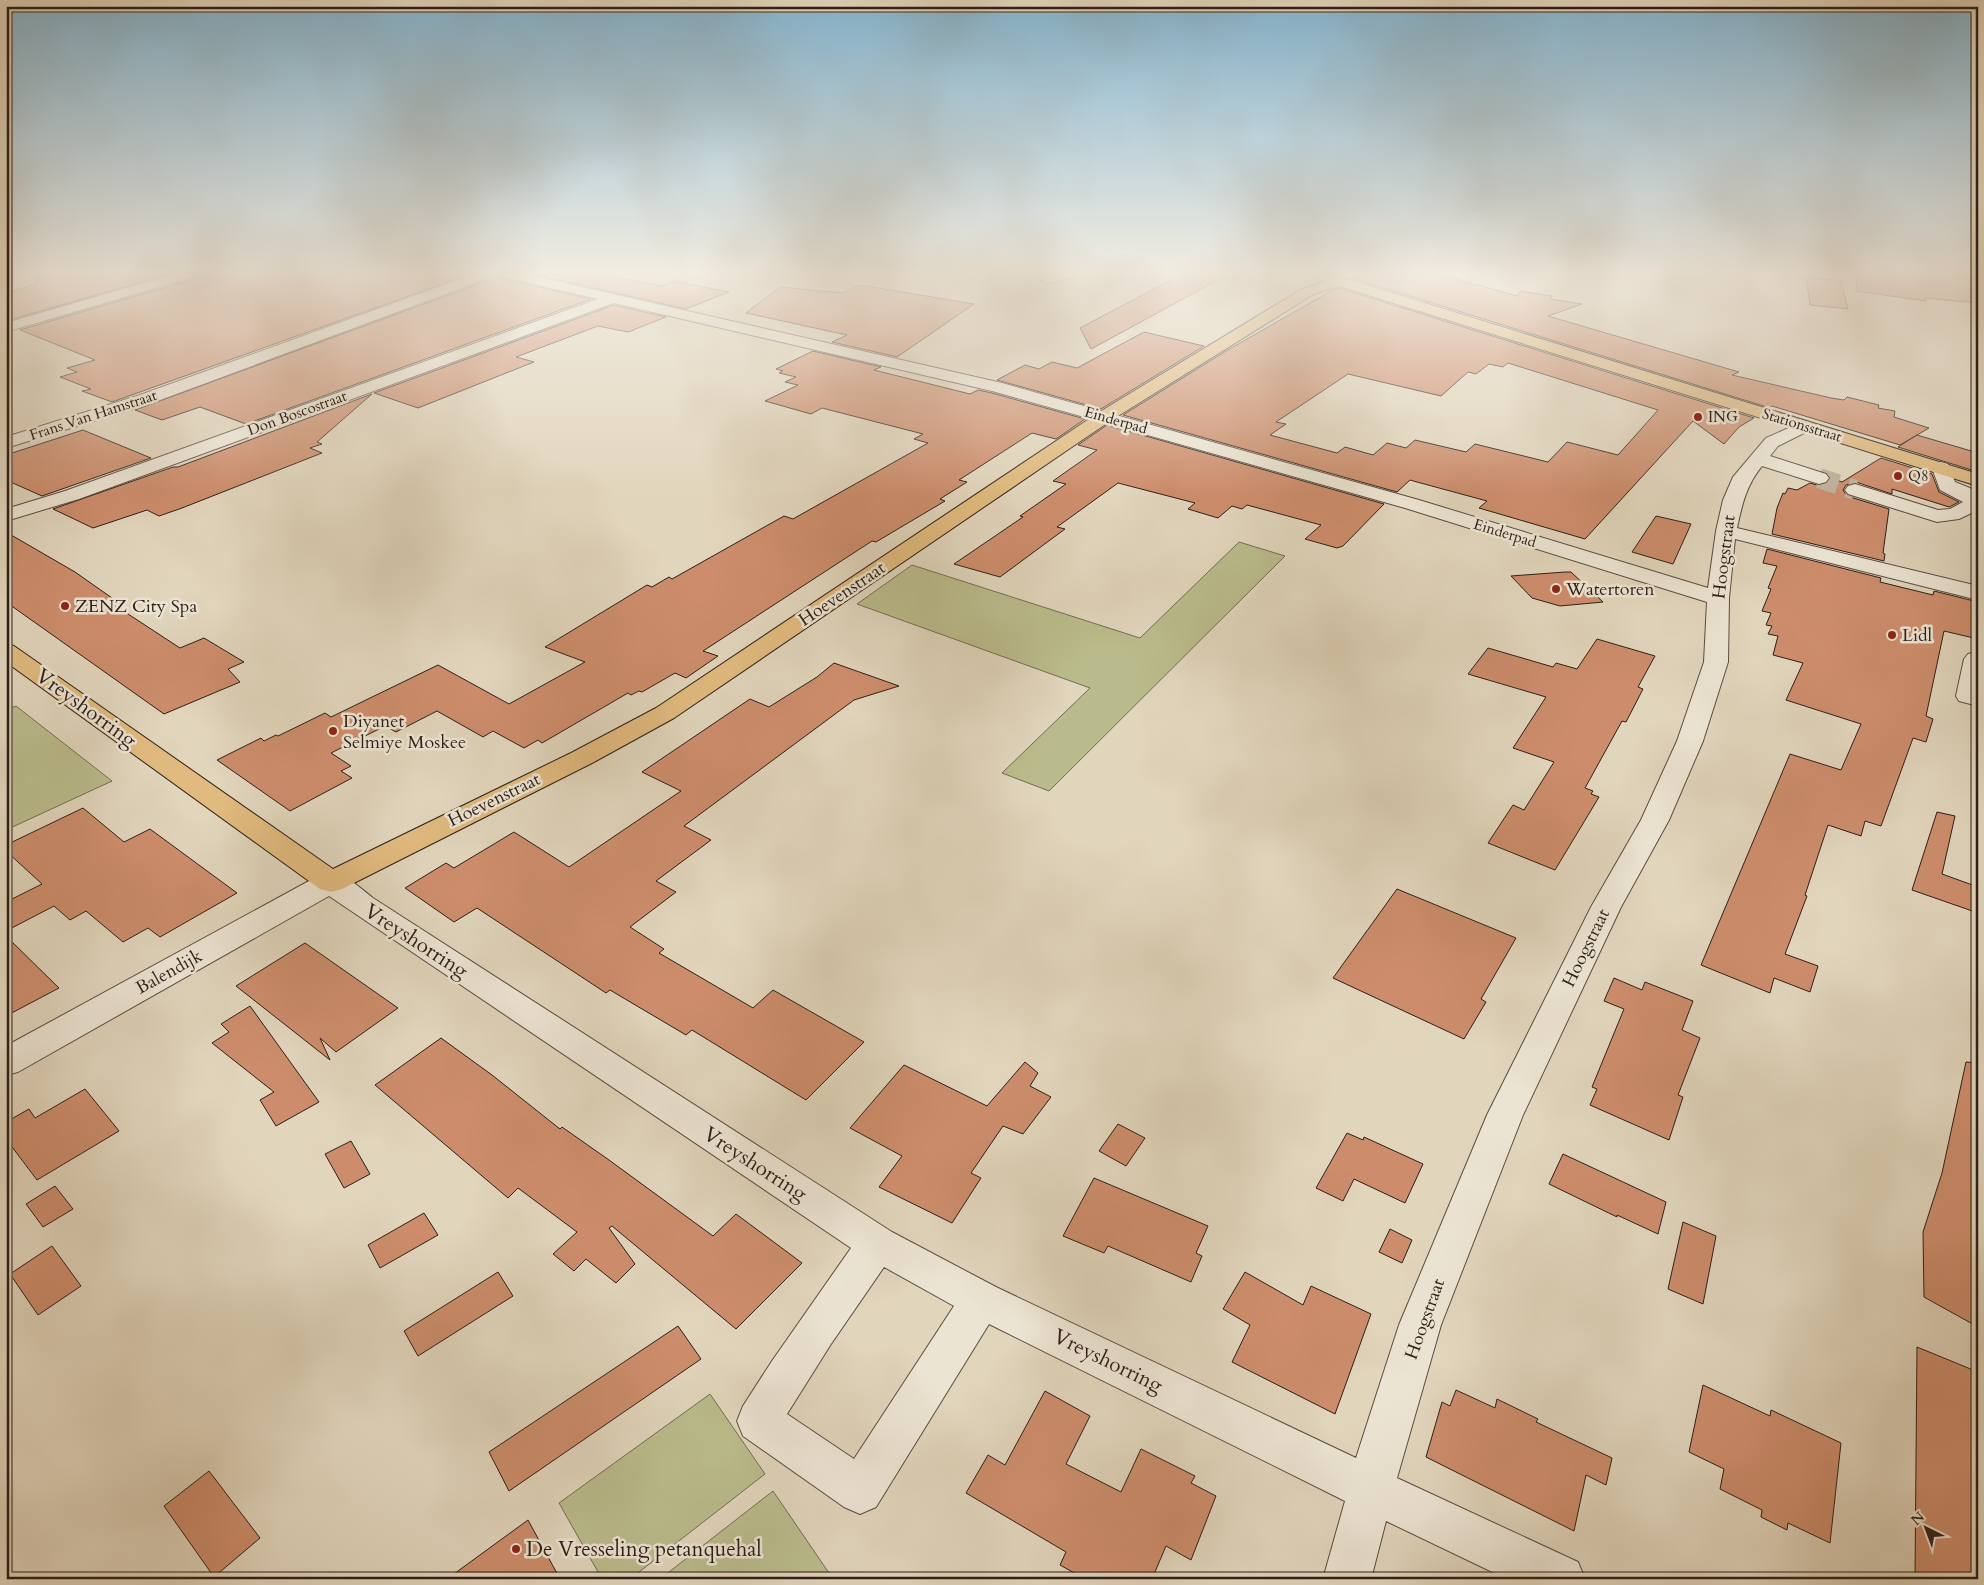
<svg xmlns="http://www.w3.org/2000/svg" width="1984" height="1585" font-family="Cardo,serif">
  <rect width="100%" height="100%" fill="#e1d5bc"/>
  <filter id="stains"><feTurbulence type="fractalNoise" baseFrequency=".004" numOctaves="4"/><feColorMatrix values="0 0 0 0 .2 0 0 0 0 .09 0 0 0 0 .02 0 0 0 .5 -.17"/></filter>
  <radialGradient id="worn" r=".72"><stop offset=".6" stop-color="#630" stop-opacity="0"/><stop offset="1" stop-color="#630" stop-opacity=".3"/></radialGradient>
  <path fill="#babb8c" stroke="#736d52" d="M1239,542L1285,556L1049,791L1002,773L1090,688L857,604L912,565L1140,638Z
    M16,706L112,781L6,830V710Z
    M710,1394L765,1474L630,1579H602L559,1503Z
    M773,1491L829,1573L822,1579H660Z"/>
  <path fill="#cd8d6c" stroke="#2c1f17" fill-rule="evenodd" d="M38,273H173L6,321V293L36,284Z
    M200,273H473L112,402L82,391L91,389L60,377L77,372L67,368L95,360L20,330L197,278Z
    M528,273H594L662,286L673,281L729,292L686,309Z
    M1184,273H1226L1227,275L1091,349L1080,328Z
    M1362,273H1436L1517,296L1520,291L1552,296L1550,299L1582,304L1548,316L1739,372L1732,375L1831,398L1844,400L1847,397L1879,405L1878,408L1895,411L1894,417L1929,428L1900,445L1772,406L1770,408L1352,278Z
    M1857,273H1943L1944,275L1978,278V303L1925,298L1926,301L1856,291Z
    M497,275L500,278L591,299L246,424L200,407L162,420L135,410L495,278Z
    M1806,277L1841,281L1848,309L1810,305Z
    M860,285L974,304L897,357L832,342L847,335L746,313L780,287L843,293Z
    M1339,288L1754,418L1739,427L1724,444L1693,421L1585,539L1479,508L1487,501L1417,482L1410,480L1397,492L1123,415L1226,351L1331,291ZM1508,363L1658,410L1618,455L1567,442L1548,462L1475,444L1466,452L1415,440L1406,448L1387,443L1373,455L1345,447L1337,453L1270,435L1286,424L1276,422L1348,374L1441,396L1468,372L1476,374L1489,364L1503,367Z
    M614,305L666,317L628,332L598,326L516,357L534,362L418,408L374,393Z
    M1144,332L1204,346L1101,409L997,380L1025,365L1039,369L1052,362L1077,368Z
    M813,351L881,367L874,370L970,394L978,390L992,393L1085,419L1056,439L1032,433L959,480L967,482L940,499L945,501L876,542L872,541L703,651L718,656L686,678L675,673L642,692L639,691L631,695L628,693L542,743L538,740L524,748L493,731L483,737L437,711L396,732L385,726L331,753L351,766L341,771L352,778L290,811L217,760L261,738L264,741L276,735L278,736L325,713L331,717L438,665L509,704L585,662L545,647L647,585L652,587L669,577L672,579L784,516L793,519L928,443L914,439L923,434L822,408L811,414L765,401L798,385L785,382L796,377L779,373L783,371L776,369Z
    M372,394L317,442L322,444L310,448L322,453L182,508L159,516L147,510L93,528L53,509L173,467H178Z
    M1107,425L1384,504L1343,546L1337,548L1305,539L1321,525L1247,505L1242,509L1232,506L1218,518L1188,509L1195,503L1118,483L1057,527L1065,529L1000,577L954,564L1023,517L1020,516L1066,484L1053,481L1097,450L1078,445Z
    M83,430L151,458L42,496L6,480V455Z
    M1917,435L1978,453V472L1898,447Z
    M1881,458L1932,474L1939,492L1959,502L1949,507L1892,489V494L1856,482L1846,485L1843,490L1847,496L1889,509L1883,553L1885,554L1884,561L1772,534L1777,508L1783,493L1785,494L1788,488L1797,490L1810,483L1820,486L1827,484L1831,478L1842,482Z
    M1656,516L1691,524L1673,564L1632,552Z
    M6,532L75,572L122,605L117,607L125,612L180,648L204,638L244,662L228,669L240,682L164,714L6,602Z
    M1767,549L1881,578L1880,582L1933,595L1934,591L1978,602V639L1944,631L1926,716L1933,719L1926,742L1913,738L1881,826L1865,821L1861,836L1828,825L1805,895L1807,896L1785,954L1818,966L1810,992L1774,978L1770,993L1701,965L1790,754L1841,770L1861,724L1786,700L1803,663L1773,655L1778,636L1768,634L1772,626L1766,625L1771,613L1762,611L1771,589L1768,588L1777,566L1763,563Z
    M1565,572H1571L1603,602L1560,606L1532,598L1511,576Z
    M1597,639L1655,656L1638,687L1643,689L1626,722L1622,721L1585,788L1593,791L1591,794L1599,797L1555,870L1488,843L1513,805L1524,810L1554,762L1513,748L1546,697L1468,674L1488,648L1553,667L1556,663L1577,669Z
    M834,663L899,686L854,700L684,826L711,840L656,881L676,892L630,927L664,949L659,953L753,1008L773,990L864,1042L806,1100L692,1030L686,1035L610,990L606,993L477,908L454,922L405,888L446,863L454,868L514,832L569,867L681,791L642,772L750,699L769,707L817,677Z
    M83,808L124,842L150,829L237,893L160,937L148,928L123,942L86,911L70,920L54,906L6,931V902L42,884L6,851V845Z
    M1937,812L1955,816L1942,874L1978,887V913L1912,890Z
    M1397,889L1516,938L1481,999L1486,1002L1464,1039L1333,978Z
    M6,936L59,988L6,1016Z
    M305,943L398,1008L336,1052L320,1038L330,1060L236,986Z
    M1614,978L1642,990L1645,982L1693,1001L1682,1030L1700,1038L1678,1095L1683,1097L1669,1140L1590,1105L1597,1089L1592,1087L1624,1009L1604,1001Z
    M250,1006L319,1102L276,1126L260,1100L274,1092L212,1043L229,1032L221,1024Z
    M441,1038L492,1075L560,1129L562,1127L609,1160L713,1236L736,1214L802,1263L736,1329L612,1226L609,1228L635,1264L616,1283L586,1259L574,1271L553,1254L577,1232L518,1188L508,1198L375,1085Z
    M1025,1062L1038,1073L1030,1086L1051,1097L1023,1134L1003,1126L971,1173L981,1178L952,1223L879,1187L902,1156L850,1128L904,1065L987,1106Z
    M1966,1062L1978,1063V1327L1924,1297L1923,1232L1942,1173Z
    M85,1089L119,1131L37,1180L6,1139V1122L29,1109L35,1118Z
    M1118,1124L1145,1138L1126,1166L1099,1151Z
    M1347,1133L1363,1140L1364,1137L1423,1164L1405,1203L1354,1179L1343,1201L1316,1188Z
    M351,1141L370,1174L344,1188L325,1154Z
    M1563,1154L1666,1202L1658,1234L1617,1215V1217L1549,1184Z
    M1094,1178L1208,1226L1196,1253L1202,1256L1191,1282L1108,1246L1104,1253L1063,1236Z
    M55,1186L73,1209L43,1227L26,1204Z
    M424,1213L438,1235L380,1268L368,1245Z
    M1683,1222L1716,1236L1703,1304L1668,1289Z
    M1390,1229L1412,1240L1402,1263L1379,1252Z
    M52,1246L81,1286L38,1315L10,1274Z
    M498,1272L513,1296L418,1356L404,1331Z
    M1245,1272L1303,1305L1311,1286L1371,1314L1335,1414L1232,1362L1250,1325L1223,1309Z
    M678,1326L701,1359L509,1491L489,1452Z
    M1917,1347L1978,1372V1579H1915Z
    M1703,1385L1770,1416L1771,1410L1841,1443L1830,1543L1788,1523L1787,1530L1761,1517L1762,1510L1720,1489L1724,1469L1689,1452Z
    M1456,1390L1495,1408L1497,1399L1538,1419L1536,1422L1612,1458L1606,1485L1586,1475L1574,1531L1426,1457L1442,1402L1450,1406Z
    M1045,1391L1090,1416L1066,1464L1121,1492L1141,1449L1195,1476L1191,1483L1216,1496L1191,1560L1166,1546L1152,1579H1085L1060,1565L1066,1552L966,1493L988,1455L1005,1465Z
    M209,1471L260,1538L214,1577L164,1506Z
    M528,1520L560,1579H447Z"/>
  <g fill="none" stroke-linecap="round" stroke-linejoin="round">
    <path stroke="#bdb19b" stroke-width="20" stroke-dasharray="20 10" stroke-linecap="butt" d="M1819,478L1855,490"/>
    <g stroke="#594c40" stroke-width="2">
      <path id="minor" d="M178,273H198L196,276L6,332V323Z
        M477,273H496L494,276L152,403L6,448V437L140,395Z
        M498,273H521L1002,383L1419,500L1708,588L1716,531L1723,500L1733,477L1766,438L1804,421L1810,422L1813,426L1810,430L1778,446L1770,456L1826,474L1829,478L1826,482L1819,484L1762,466C1747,484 1742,504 1737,528L1978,586V600L1735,539L1729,598L1728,662L1703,741L1669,820L1621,907L1523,1115L1441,1325L1397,1478L1578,1562L1585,1579H1507L1386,1521L1371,1579H1323L1345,1501L989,1324L876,1507L860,1514L844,1507L743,1436L737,1421L743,1406L772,1361L851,1248L329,896L18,1072L6,1075V1046L320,875C342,869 356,885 373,898L892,1232L996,1287L1356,1458L1399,1325L1487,1115L1591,907L1641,820L1677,741L1704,662L1707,602L1405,508L992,391L614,303L79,499L6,521V509L65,491L598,299L500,276ZM884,1267L954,1306L854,1459L787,1414L831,1344Z
        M1058,273H1079L1077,276L1047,284L1040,280L1042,277Z
        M1941,462L1948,464L1955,482L1970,488L1978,494V510L1959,519L1937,522L1848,494L1845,490L1848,486L1855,484L1938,510L1950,509L1963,502L1940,490L1932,468L1934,464Z
        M1976,652H1978V706L1959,701L1956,696L1964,659L1968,654Z"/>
    </g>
    <g stroke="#2c1f17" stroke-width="2">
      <path id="major" d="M1317,273H1325L1344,278L1978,474V486L1339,286L1312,295L1110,421L674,718L592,763L342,889L331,892L320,889L6,662V644L14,646L333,869L573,752L656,708L1098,413L1302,289L1325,281L1317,279L1315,276Z"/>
    </g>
    <use href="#minor" fill="#ece4d3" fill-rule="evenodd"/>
    <use href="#major" fill="#e0ba7e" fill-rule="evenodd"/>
  </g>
  <linearGradient id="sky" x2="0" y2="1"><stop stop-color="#86b6d1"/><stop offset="0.55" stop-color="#f2ece1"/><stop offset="1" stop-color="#f2ece1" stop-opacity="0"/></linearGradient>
  <rect width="1984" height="495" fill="url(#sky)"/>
  <g fill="#8f2418" stroke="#ece4d3" stroke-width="2">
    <circle cx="1698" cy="417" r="5"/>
    <circle cx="1898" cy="476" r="5"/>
    <circle cx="1556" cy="589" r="5"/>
    <circle cx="65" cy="606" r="5"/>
    <circle cx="1892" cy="635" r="5"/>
    <circle cx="333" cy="731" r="5"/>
    <circle cx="516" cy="1549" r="5"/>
  </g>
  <g text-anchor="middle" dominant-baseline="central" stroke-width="5" stroke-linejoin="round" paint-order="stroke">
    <g font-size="15" fill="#2c1f17" stroke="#ece4d3">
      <text transform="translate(297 413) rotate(-20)">Don Boscostraat</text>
      <text transform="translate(93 415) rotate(-18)">Frans Van Hamstraat</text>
      <text transform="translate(1116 420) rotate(16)">Einderpad</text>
      <text transform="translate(1802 425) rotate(17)">Stationsstraat</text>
      <text transform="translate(1505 533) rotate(17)">Einderpad</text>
    </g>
    <g font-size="15" fill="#2c1f17" stroke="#ece4d3" text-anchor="start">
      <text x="1708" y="417">ING</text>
      <text x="1908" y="476">Q8</text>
    </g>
    <g font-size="18" fill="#2c1f17" stroke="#ece4d3">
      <text transform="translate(1724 557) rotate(-83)">Hoogstraat</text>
      <text transform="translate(842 594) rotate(-34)">Hoevenstraat</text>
      <text transform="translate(494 800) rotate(-26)">Hoevenstraat</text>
      <text transform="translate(1586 948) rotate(-64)">Hoogstraat</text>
      <text transform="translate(169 972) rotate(-29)">Balendijk</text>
      <text transform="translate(1425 1319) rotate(-70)">Hoogstraat</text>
    </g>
    <g font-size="18" fill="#2c1f17" stroke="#ece4d3" text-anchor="start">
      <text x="1566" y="589">Watertoren</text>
      <text x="75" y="606">ZENZ City Spa</text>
      <text x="1902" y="635">Lidl</text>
      <text x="343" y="721">Diyanet<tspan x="343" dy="21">Selmiye Moskee</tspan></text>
    </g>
    <g font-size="21" fill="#2c1f17" stroke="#ece4d3">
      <text transform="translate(86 708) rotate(36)">Vreyshorring</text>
      <text transform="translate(416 941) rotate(33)">Vreyshorring</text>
      <text transform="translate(755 1164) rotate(33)">Vreyshorring</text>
      <text transform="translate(1108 1361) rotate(26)">Vreyshorring</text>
    </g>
    <g font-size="21" fill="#2c1f17" stroke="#ece4d3" text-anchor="start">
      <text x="526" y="1549">De Vresseling petanquehal</text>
    </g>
  </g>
  <rect width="1984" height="1585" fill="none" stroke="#e1d5bc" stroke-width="25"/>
  <rect x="8" y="8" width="1969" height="1570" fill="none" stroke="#2c1f17" stroke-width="2.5"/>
  <rect x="12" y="12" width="1959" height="1560" fill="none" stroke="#2c1f17"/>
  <g transform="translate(1926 1528) rotate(318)" stroke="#ece4d3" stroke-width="4" paint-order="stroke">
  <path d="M0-4L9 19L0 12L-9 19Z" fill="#2c1f17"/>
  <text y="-8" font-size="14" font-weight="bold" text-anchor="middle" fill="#2c1f17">N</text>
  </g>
  <rect width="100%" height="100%" filter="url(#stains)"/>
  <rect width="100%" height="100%" fill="url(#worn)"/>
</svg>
